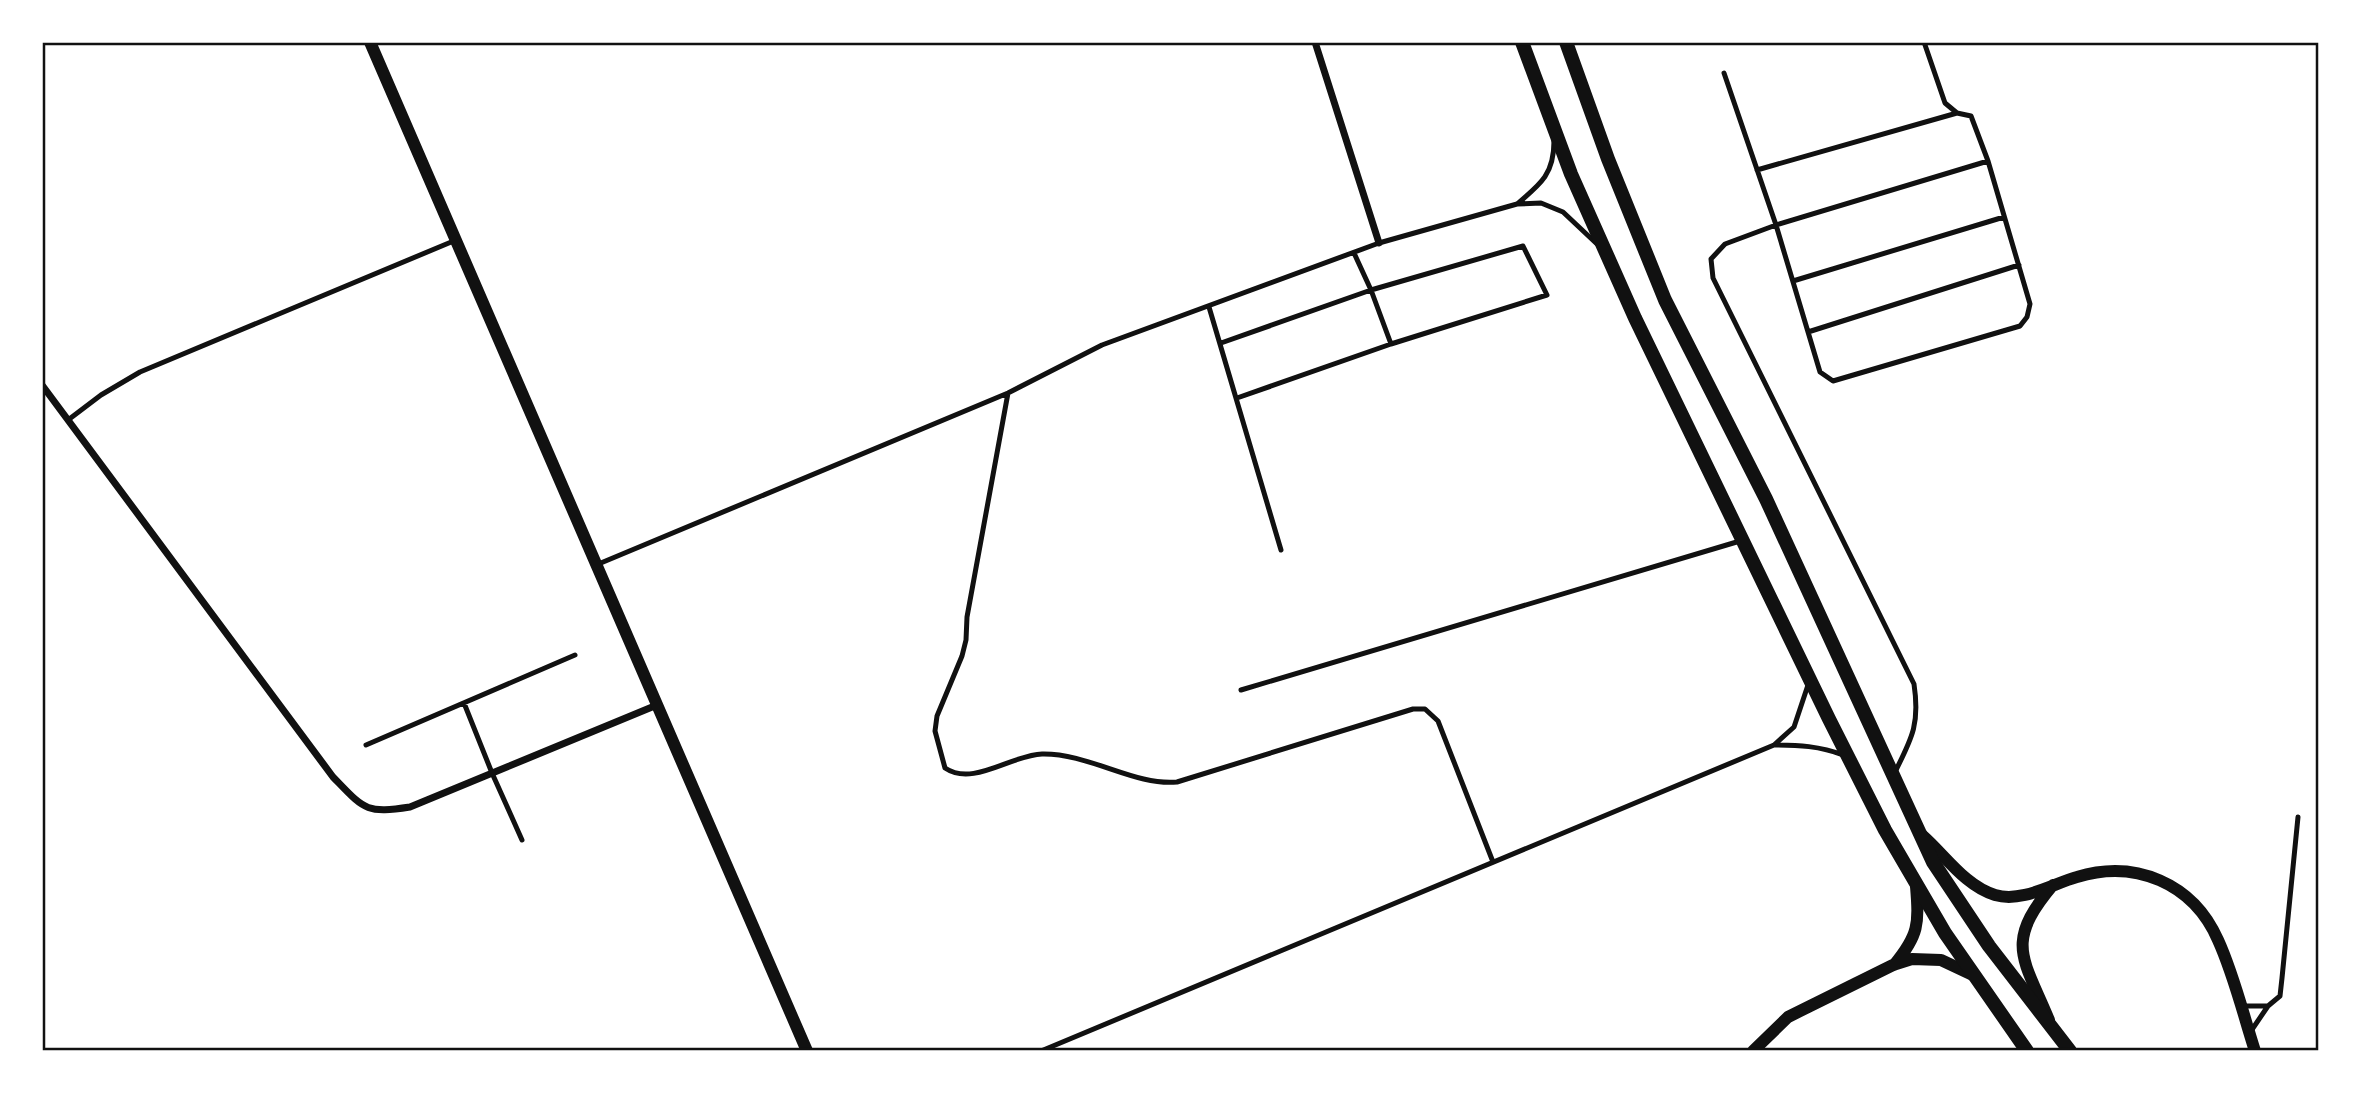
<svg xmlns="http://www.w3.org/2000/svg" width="2361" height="1093" font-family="Signika,sans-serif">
  <rect width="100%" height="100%" fill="#fff"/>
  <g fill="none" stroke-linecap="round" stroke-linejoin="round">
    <path stroke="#111" stroke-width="5" d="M1724,73L1776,225L1820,372L1833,381L2020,326L2027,317L2030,304L1988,161L1971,116L1957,113L1945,103L1924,42
      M1757,170L1957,113
      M1517,204C1541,184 1554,174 1554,141
      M1354,253L1371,290L1391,344
      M1793,281L2004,217
      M1209,307L1281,550
      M1808,332L2019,265
      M1221,343L1371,290L1523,246L1547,295L1391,344L1237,398
      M1008,393L967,617L966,640L962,656L937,716L935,731L945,768C973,787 1011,755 1042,754C1089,753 1134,786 1177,782L1413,709H1425L1438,721L1493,862
      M68,420L101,395L140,372L456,240
      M596,565L1008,393L1102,345L1379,243L1517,204L1541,203L1563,212L1597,244
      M1241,690L1740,541
      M464,703L492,773L522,840
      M366,745L575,655
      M1774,745C1798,745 1820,746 1843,755
      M1895,772C1912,738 1920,724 1914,684L1713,278L1711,259L1725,244L1776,225L1988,161
      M2241,1006H2268L2251,1031
      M2268,1006L2280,996L2282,978L2298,817
      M1041,1051L1774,745L1794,727L1808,685"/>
    <path stroke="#111" stroke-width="7" d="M1315,42L1379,243
      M42,385L333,777C364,809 365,814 410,807L657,705"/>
    <path stroke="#111" stroke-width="12" d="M370,42L807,1051
      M1922,835C1945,855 1965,886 1995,895C2022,903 2052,884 2077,877C2135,859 2193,883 2218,940C2234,975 2243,1014 2255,1051
      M1894,965C1919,935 1919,924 1916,886
      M2049,1020C2023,957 2004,943 2053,885
      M1753,1051L1788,1017L1893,965L1912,959L1941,960L1975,976"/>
    <path stroke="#111" stroke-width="14" d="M1522,42L1571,174L1635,318L1829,719L1885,830L1945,933L2027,1051
      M1566,42L1608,159L1665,300L1766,499L1933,862L1989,946L2070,1051"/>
  </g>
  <rect width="2361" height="1093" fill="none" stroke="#ffffff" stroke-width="88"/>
  <rect x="44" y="44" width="2273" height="1005" fill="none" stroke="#111" stroke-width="2.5"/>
</svg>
